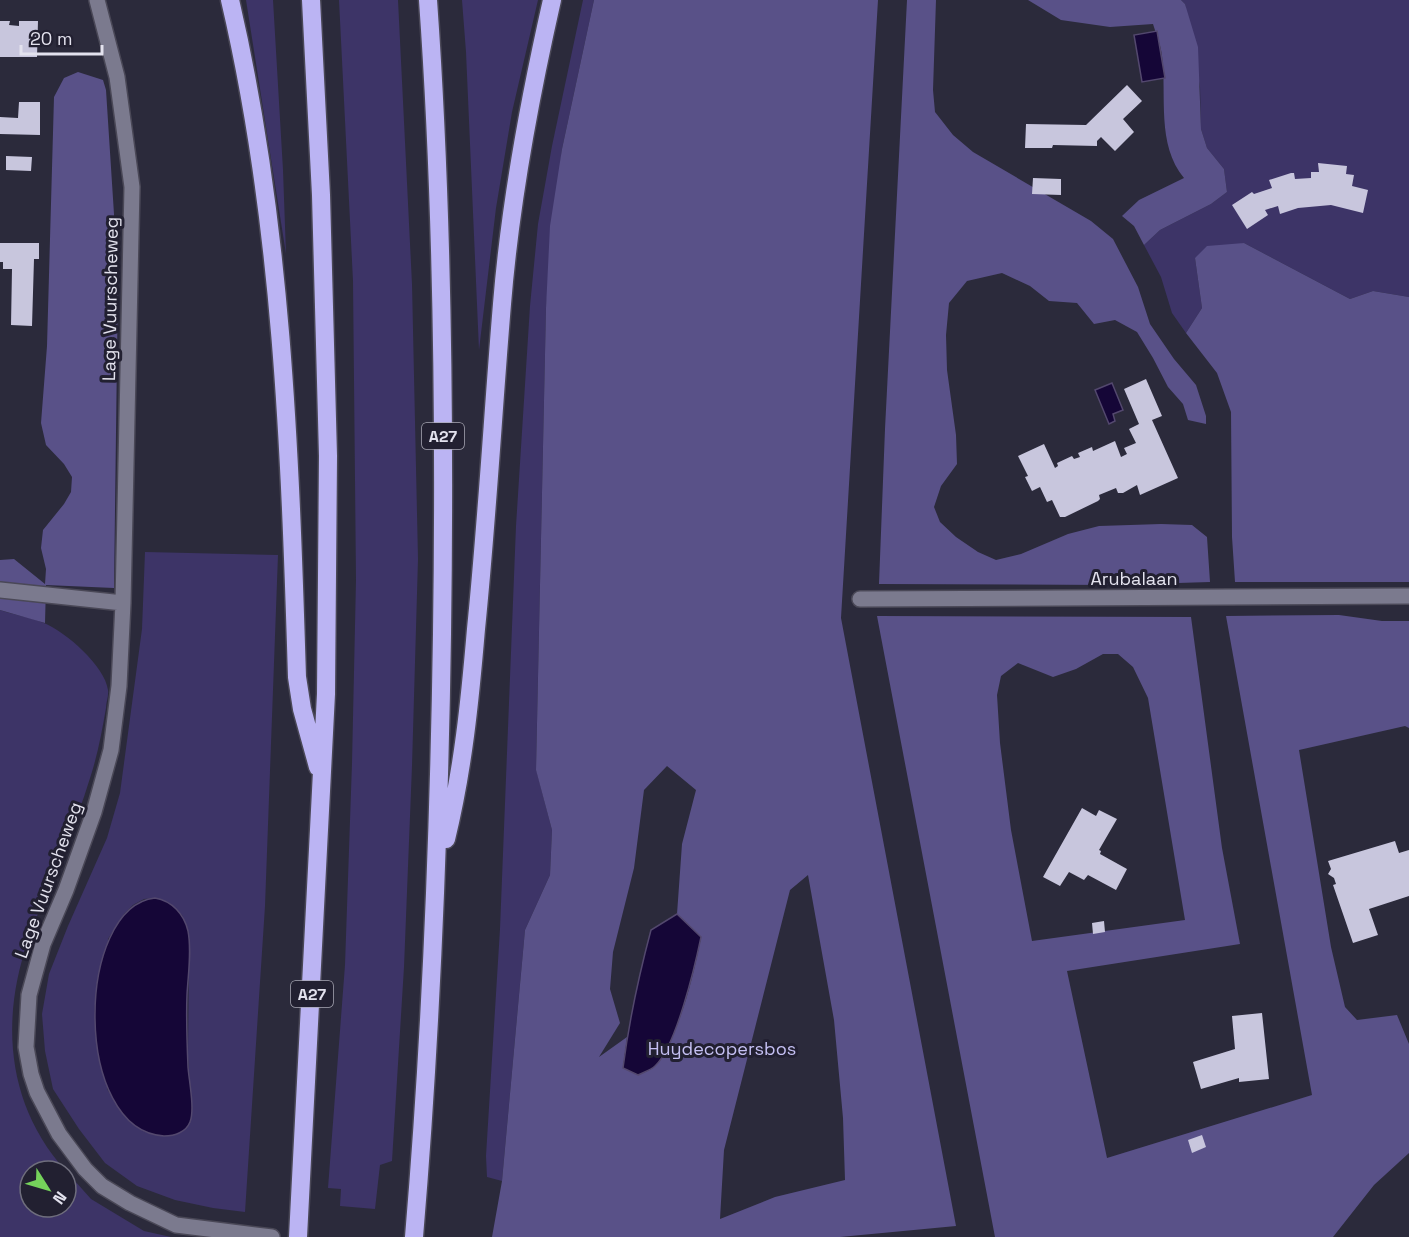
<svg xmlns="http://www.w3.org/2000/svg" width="1409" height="1237" font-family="'Space Grotesk',sans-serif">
  <rect width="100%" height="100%" fill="#2b2a3b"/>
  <path fill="#3d3467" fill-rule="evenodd" d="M246,0H273L283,170L286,254Z
    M339,0H398L412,284L418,559L412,766L404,967L392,1161L380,1165L375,1209L340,1206L341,1189L328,1188L345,965L352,763L356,580L353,281Z
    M462,0H538L512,112L496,208L479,350L466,52Z
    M583,0H594L562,149L546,308L536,769L552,830L550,875L525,930L502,1181L487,1177L486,1156L500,929L516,526L530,306L538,224L552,146Z
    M1181,0H1409V297L1373,291L1350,299L1244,243L1195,258L1202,308L1186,333L1172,313L1161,277L1144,245L1160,230L1211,204L1227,192L1224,169L1207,148L1201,129L1200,87L1185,4Z
    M145,552L278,555L265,906L245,1212L213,1208L175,1200L137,1186L105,1163L79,1129L53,1089L45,1051L42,1014L49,974L68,926L107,838L120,793L142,629ZM155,898L182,915L188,931L189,952L188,1056L192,1115L177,1134L164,1136L148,1132L135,1124L123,1113L107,1089L108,939L124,914L133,905L144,899Z
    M0,610C14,615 30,617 44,623C66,632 105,666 108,690C109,695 106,703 106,708C102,731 98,753 91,775C74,832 47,885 28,941C0,1021 7,1106 66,1171H30V1207H66V1171L91,1199L144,1231L171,1237H0Z"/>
  <path fill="#595188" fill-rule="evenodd" d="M594,0H878L841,618L956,1226L840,1237H492L502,1181L525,930L550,875L552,830L536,770L546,308L550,226L562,149ZM667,766L696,790L682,844L677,914L701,938C692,981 681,1030 655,1066L623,1068L627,1037L599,1057L620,1023L610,989L613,952L634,868L644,790ZM808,875L834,1020L843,1118L845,1180L775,1197L720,1219L724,1150L790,890Z
    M907,0H936L933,90L935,112L953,135L973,152L1091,221L1113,239L1138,287L1150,324L1174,359L1196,385L1206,416V424L1188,420L1183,404L1168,387L1153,358L1137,332L1115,320L1094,324L1077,303L1049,301L1030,286L1002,273L967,281L949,303L946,335L947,370L956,435L957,464L941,486L934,507L940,522L956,537L978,552L996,560L1021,554L1068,534L1099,526L1161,524L1192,525L1207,537L1210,582L1113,585L879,584L885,429Z
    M1028,0H1181L1185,4L1198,47L1201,129L1207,148L1224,169L1227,192L1211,204L1160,230L1144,245L1134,226L1122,216L1139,200L1184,178C1156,144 1167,96 1162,56C1161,45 1156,34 1153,24L1110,27L1061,20Z
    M78,72L103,80L106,90L118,276L114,588L46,585L45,623L0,610V560L14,559L45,584L46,569L41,548L43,530L64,504L71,492L72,477L64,464L46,445L41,423L47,346L54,97L64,78Z
    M1244,243L1350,299L1373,291L1409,297V582H1235L1232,537L1231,412L1217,373L1186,333L1202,308L1195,258L1207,246Z
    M1339,615L1382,621H1409V728L1405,726L1299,750L1331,947L1345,1007L1357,1020L1397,1015L1409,1044V1153L1374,1185L1333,1237H995L877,616L1191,617L1222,848L1240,944L1067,971L1107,1158L1312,1095L1226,616ZM1103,654H1118L1133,667L1148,698L1185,920L1032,941L1011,830L1000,743L997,695L1001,676L1018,663L1053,677L1076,669Z"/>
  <path fill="#150637" stroke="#53486e" stroke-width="1.5" d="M1157,31L1165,78L1142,82L1134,35Z
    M1112,383L1123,410L1113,414L1115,421L1109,424L1095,390Z
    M155,898C172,901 184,914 188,931C192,951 188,974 187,995C186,1019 187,1043 188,1067C189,1081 195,1109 190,1122C186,1132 175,1136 164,1136C72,1131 75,907 155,898Z
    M677,914L701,937C695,966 676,1047 655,1066C651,1070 644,1072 638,1075L623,1068C629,1021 639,975 651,930Z"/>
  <path fill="#c8c6dd" d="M0,21H10L9,25L19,26V21H38L37,57H0Z
    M1127,85L1142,101L1123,119L1134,132L1115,151L1101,137L1097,141V146L1053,145L1052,148H1025L1026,124L1086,125Z
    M19,102H40V135L0,134V117L18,118Z
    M6,156L32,157L31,171L6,170Z
    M1318,163L1347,166L1346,174L1354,175L1352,186L1368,190L1363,213L1331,205L1298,208L1280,214L1278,206L1265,210L1268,215L1247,229L1232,205L1252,192L1254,194L1272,188L1269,180L1291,173H1294L1295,179L1311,178V172H1319Z
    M1033,178L1061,179V195L1032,194Z
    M0,243H39V259H34L32,326L11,325L12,269H3V262H0Z
    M1146,379L1162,416L1152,420L1178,478L1140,495L1137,485L1123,493H1118L1116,488L1099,495L1100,499L1098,501L1065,517H1060L1052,500L1047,502L1040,487L1032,491L1025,477L1028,476L1018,456L1044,444L1055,468L1058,466L1057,463L1072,456L1074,459L1080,457L1078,453L1092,447L1093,451L1115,441L1121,457L1127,454L1124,448L1136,443L1129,429L1139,424L1124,389Z
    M1082,808L1096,816L1099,810L1117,819L1099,850L1101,851L1100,854L1127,869L1116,890L1088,875L1084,880L1069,872L1060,886L1043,877Z
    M1395,841L1399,853L1409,850V896L1369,909L1378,935L1353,943L1333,885L1336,884L1334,878L1328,874L1331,869L1328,861Z
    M1104,921L1105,932L1093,934L1092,923Z
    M1262,1013L1269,1079L1239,1082V1078L1201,1089L1193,1062L1235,1049L1232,1016Z
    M1202,1135L1206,1147L1192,1153L1188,1140Z"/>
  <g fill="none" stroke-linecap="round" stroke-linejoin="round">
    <g stroke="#4a4857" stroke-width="18">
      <path id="minor" d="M97,0L117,77L132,187L123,603L119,686L111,750L94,812L66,890L43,944L29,995L26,1047L31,1074L37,1092L59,1134L85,1169L102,1186L130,1203L176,1225L272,1237
        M0,590L123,603
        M860,599L1409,596"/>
    </g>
    <g stroke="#4a4857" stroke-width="21">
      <path id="highway" d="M230,0C282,222 290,450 297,677L302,709L318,767
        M446,839C463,770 470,700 476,629C487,521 493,412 502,304C510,204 530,97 552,0
        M298,1237L326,694L328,456L321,195L311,0
        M414,1237C431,1037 439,835 442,634C445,423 443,211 428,0"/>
    </g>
    <use href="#minor" stroke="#7b7a8e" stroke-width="15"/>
    <use href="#highway" stroke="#bbb4f3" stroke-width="18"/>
  </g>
  <g text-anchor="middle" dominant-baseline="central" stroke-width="6" stroke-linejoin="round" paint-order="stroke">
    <g fill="#222031" stroke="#a9a8b5" stroke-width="1.5">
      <rect x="422" y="423" width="42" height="26" rx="4.5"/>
      <rect x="291" y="981" width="42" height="26" rx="4.5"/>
    </g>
    <g font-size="16" font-weight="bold" fill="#e3e2ee">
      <text x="443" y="436">A27</text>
      <text x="312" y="994">A27</text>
    </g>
    <g font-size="18" fill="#e3e2ee" stroke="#222031">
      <text transform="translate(110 299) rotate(-89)">Lage Vuurscheweg</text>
      <text x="1134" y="578">Arubalaan</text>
      <text transform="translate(48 880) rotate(-70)">Lage Vuurscheweg</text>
    </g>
    <g font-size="18" fill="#c5c0f3" stroke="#222031">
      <text x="722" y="1048">Huydecopersbos</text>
    </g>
  </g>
  <g transform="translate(48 1189) rotate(127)"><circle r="28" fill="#222031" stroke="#6f6e7d" stroke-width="1.5"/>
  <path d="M0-4.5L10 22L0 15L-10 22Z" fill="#75d25b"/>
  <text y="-9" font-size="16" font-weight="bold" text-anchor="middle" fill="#e3e2ee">N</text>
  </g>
  <path d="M21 45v9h81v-9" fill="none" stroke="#e3e2ee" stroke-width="3"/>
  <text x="30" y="45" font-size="18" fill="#e3e2ee" stroke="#222031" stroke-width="4.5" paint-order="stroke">20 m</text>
</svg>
